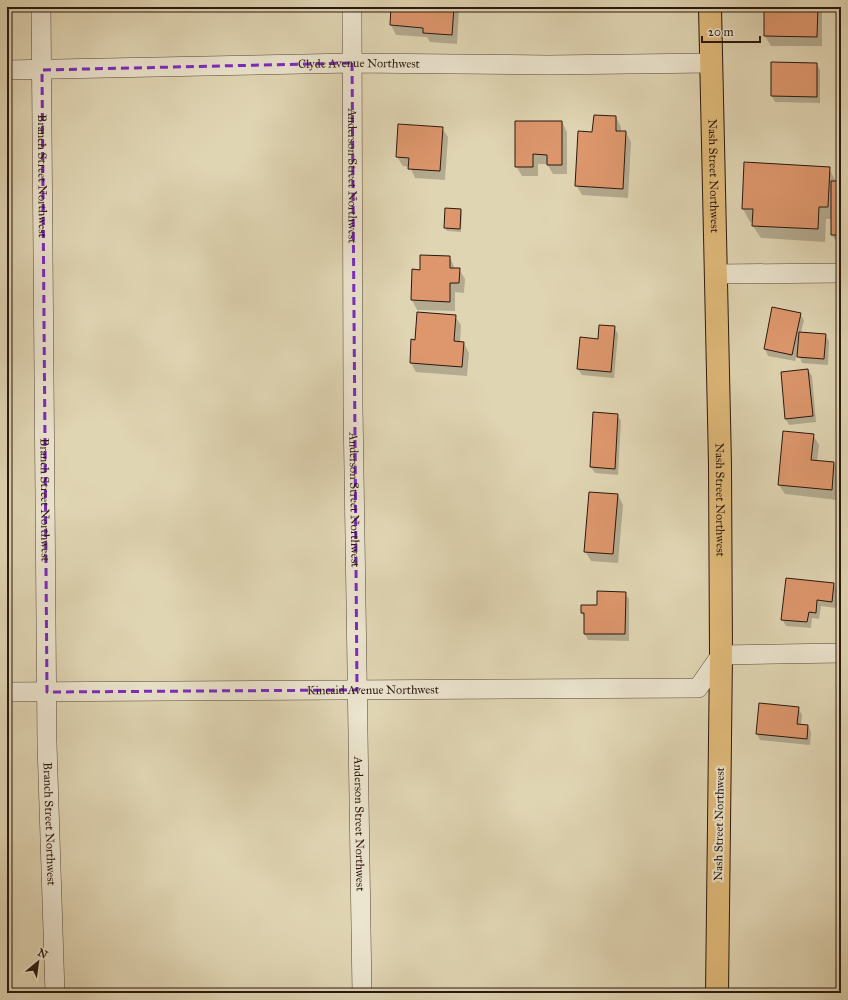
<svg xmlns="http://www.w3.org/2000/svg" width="848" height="1000" font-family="'IM FELL Great Primer',serif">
  <rect width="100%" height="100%" fill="#e0d5b3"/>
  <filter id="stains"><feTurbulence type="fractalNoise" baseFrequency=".005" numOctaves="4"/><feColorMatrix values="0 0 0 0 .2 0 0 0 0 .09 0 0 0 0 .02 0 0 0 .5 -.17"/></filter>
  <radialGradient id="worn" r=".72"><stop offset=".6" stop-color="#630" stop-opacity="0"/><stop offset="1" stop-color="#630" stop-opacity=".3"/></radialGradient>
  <path fill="#0003" d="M392,7H459L457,44L430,42L427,37L396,35L391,25Z
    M765,7H822V46H771L765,36Z
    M817,64L820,70V103L775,102L772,96Z
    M616,117L621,127V132H626L631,142L628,198L582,195L576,185Z
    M562,122L567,132V174H553L547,164H538V176H522L516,166Z
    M442,128L448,137L445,180L415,178L410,167L403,166L397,157Z
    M829,168L836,182H841V244H838L832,235V219H826L825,242L761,238L753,226L754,222H750L743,209Z
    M446,209L461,210L462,212L461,232L447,231L445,228Z
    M450,257L455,269H459L465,279L464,293L455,292V311L417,310L412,300L413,270L420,271Z
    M773,309L800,314L804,320L801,333L825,335L829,341L828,365L802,363L798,351L795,361L768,356L765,349Z
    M455,316L461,325L460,343H464L469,353L467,376L416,372L411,363L416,341Z
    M614,327L618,334L614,378L582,375L578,369Z
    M808,370L812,376L816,422L789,425L786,419Z
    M617,415L621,421L618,475L595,473L591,467Z
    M813,435L819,445L817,462L834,463L839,473L837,500L785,494L779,485Z
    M618,495L623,505L618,563L591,561L585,551Z
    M834,584L837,591L836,608L821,606L819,619L812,618L811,628L786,626L782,619Z
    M625,593L629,599V641L588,640L585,634V618L582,613V606H598Z
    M798,708L802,715L801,725L808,726L811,732L810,745L760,740L757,734Z"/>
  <path fill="#de976d" stroke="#2b180f" d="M391,7H454L452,35L423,33V28L390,25Z
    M764,7H818L817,37L764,36Z
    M771,62L817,63V97L771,96Z
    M594,115L616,116V131H626L623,189L575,186L578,131L592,132Z
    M515,121H562V165H547V155L533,154V167H515Z
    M398,124L443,127L440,171L408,169L409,158L396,157Z
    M744,162L830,167L828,207H819L818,229L752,226L753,209H742Z
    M831,181H841V235H831Z
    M445,208L461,209L460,229L444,228Z
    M420,255L450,256V268H460L459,283H450V302L411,300L412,269L420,270Z
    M772,307L801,313L792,355L764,349Z
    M417,312L456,315L454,341L464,342L462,367L410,363L411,339L415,340Z
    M599,325L615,326L611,372L577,369L580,337L598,339Z
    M799,332L826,334L824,359L797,357Z
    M808,369L813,416L785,419L781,372Z
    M593,412L618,414L615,469L590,467Z
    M783,431L814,434L811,460L834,462L832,490L778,485Z
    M589,492L618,494L613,554L584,552Z
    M786,578L834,583L832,602L817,600L816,613L809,612L807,622L781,620Z
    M597,591L626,592L625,634H584V613H581V605H597Z
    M759,703L799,707L797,724L808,725L807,739L756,734Z"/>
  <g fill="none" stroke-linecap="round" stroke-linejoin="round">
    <g stroke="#584738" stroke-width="20">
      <g id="minor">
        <path id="s1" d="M41,7L47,744L55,993"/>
        <path id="s2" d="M352,7L353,407L362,993"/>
        <path id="s3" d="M7,70L352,63L548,65L711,63"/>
        <path d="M715,274L841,273"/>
        <path id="s4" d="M7,692L698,688L721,655L841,653"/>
      </g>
    </g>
    <g stroke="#2b180f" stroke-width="24">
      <g id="major">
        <path id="s5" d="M710,7L720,464L721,655L717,993"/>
      </g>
    </g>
    <use href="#minor" stroke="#ebe4ce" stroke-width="19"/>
    <use href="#major" stroke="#e0ba7a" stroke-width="22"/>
  </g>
  <path fill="none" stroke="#7b2cbf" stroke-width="3" stroke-dasharray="8 5" stroke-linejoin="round" d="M352,63L357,690L47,692L42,70Z"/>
  <g text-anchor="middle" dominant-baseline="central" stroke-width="4" stroke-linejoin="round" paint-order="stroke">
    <g font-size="12" fill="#2b180f" stroke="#ebe4ce">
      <text stroke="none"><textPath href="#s3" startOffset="352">Clyde Avenue Northwest</textPath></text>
      <text stroke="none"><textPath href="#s1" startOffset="169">Branch Street Northwest</textPath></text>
      <text stroke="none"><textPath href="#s2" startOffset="169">Anderson Street Northwest</textPath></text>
      <text stroke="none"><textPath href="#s5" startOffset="169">Nash Street Northwest</textPath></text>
      <text stroke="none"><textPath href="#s1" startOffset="493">Branch Street Northwest</textPath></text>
      <text stroke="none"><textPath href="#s2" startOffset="493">Anderson Street Northwest</textPath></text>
      <text stroke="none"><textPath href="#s5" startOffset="493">Nash Street Northwest</textPath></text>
      <text stroke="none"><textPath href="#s4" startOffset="366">Kincaid Avenue Northwest</textPath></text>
      <text stroke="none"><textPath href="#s1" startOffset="817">Branch Street Northwest</textPath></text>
      <text stroke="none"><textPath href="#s2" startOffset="817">Anderson Street Northwest</textPath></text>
      <text transform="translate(719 824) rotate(-89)">Nash Street Northwest</text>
    </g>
  </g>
  <rect width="848" height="1000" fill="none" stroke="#e0d5b3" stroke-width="24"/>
  <rect x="8" y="8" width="832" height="984" fill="none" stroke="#2b180f" stroke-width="2"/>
  <rect x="12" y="12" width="824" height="976" fill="none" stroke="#2b180f"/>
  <g transform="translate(38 962) rotate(29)" stroke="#ebe4ce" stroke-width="3" paint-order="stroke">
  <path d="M0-3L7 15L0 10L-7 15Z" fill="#2b180f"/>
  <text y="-6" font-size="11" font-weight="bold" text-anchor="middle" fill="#2b180f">N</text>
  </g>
  <path d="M702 36v6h58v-6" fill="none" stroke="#2b180f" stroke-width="2"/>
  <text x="708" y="36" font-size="12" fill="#2b180f" stroke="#ebe4ce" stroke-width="3" paint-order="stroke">20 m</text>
  <rect width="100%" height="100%" filter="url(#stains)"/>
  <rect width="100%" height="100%" fill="url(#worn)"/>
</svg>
